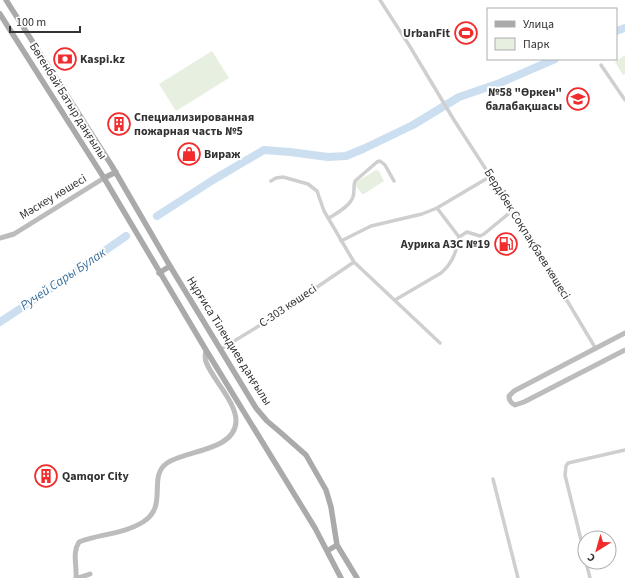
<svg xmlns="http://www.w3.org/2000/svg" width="625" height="578" font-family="'Source Sans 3',sans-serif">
  <rect width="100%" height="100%" fill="#fff"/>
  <path fill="#e7efe0" d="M212,51L229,78L176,111L159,84Z
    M625,55V74L623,75L615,62Z
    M376,170L379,171L384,181L364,194H362L356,186V182Z"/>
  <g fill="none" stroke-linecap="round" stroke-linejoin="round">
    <path stroke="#cbdff0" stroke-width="8" d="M616,31L625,28
      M157,216L213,180L264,150L290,152L328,157L346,156L363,149L413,125L459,97L500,83L555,59
      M0,322L47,291L126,236"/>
    <path stroke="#cfcfcf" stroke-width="3.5" d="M380,0L409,45L454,120L523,227L596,349
      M601,65L625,100
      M271,181L276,178L283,177L308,184L317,191L324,211L354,262L440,343
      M329,218C337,213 350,206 353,197C355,191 353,186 355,181L377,162L380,161L385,165L394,181
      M459,237L467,232L480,236L484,234L513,210
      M341,241L371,226L422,214L437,208L491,176
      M395,300L441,273C452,264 457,251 459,237L437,208
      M221,349L267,321L354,262
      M493,479L518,578
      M585,556L565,475L566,466L568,463L625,450
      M586,562L590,578"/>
    <path stroke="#bcbcbc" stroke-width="5" d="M0,238L14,234L104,178
      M625,333L514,391L509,396C509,401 511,403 515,405L524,402L625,350
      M76,578C77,565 72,553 79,542C99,534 124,534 143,522C169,506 147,477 167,463C186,450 234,451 236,422C237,403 213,380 206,362C205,359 205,354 206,350
      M78,578L90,574"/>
    <path stroke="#aaa" stroke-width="5.5" d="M6,0L112,166L170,266L256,408L267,421L280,432L306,455L326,490L331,507L337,545L357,578
      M0,14L104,178L206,350L315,528L341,578
      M104,178L116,172
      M159,273L170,266
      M327,551L337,545"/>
  </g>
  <defs>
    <g id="stadium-ring" transform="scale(1.15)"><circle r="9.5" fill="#fff" stroke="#f22b2d" stroke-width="1.5"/><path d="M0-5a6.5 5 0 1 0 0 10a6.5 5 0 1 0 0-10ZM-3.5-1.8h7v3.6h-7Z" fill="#f22b2d"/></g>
    <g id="bank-ring" transform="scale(1.15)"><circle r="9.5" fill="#fff" stroke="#f22b2d" stroke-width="1.5"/><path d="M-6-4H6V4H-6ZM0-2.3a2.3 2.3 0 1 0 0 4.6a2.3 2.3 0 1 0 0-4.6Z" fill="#f22b2d"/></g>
    <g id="school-ring" transform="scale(1.15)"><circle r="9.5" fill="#fff" stroke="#f22b2d" stroke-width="1.5"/><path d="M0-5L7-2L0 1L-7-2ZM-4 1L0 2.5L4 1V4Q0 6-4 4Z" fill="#f22b2d"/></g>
    <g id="building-ring" transform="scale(1.15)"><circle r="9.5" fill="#fff" stroke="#f22b2d" stroke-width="1.5"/><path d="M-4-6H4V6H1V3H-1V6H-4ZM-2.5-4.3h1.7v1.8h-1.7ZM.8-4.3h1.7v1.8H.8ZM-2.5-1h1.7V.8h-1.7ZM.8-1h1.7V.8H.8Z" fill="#f22b2d"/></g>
    <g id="shop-ring" transform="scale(1.15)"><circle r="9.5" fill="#fff" stroke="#f22b2d" stroke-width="1.5"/><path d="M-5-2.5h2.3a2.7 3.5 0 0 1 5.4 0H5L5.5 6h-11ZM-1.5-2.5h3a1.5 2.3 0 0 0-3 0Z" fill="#f22b2d"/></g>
    <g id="fuel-ring" transform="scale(1.15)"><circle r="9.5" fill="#fff" stroke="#f22b2d" stroke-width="1.5"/><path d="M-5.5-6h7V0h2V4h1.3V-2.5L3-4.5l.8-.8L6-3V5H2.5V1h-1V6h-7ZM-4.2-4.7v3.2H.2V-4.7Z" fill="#f22b2d"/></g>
  </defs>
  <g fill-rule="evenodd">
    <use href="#stadium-ring" x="466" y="33"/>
    <use href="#bank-ring" x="65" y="59"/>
    <use href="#school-ring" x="578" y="99"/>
    <use href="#building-ring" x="119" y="124"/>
    <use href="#shop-ring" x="189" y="154"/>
    <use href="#fuel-ring" x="506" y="244"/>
    <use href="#building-ring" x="46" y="476"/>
  </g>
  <g text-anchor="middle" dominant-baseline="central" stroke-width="4" stroke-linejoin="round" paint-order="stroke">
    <g font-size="12" font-weight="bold" fill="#323232" stroke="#fff" text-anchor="start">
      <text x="450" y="33" text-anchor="end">UrbanFit</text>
      <text x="80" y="59">Kaspi.kz</text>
      <text x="562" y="92" text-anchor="end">№58 "Өркен"<tspan x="562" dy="14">балабақшасы</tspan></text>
      <text x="134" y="117">Специализированная<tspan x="134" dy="14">пожарная часть №5</tspan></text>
      <text x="204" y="154">Вираж</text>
      <text x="490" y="244" text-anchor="end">Аурика АЗС №19</text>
      <text x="62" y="476">Qamqor City</text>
    </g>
    <g font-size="12" fill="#323232" stroke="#fff">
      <text transform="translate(68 101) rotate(58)">Бөгенбай Батыр даңғылы</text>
      <text transform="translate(53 197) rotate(-31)">Мәскеу көшесі</text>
      <text transform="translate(527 234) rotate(58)">Бердібек Соқпақбаев көшесі</text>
      <text transform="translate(288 306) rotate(-34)">С-303 көшесі</text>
      <text transform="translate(229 341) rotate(58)">Нұрғиса Тілендиев даңғылы</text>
    </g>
    <g font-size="13" font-style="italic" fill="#386f9b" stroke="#fff">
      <text transform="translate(63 279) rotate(-34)">Ручей Сары Булак</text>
    </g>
  </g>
  <rect x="487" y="8" width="130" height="52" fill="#ffffff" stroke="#adadad"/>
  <rect x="495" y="21" width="20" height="6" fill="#aaaaaa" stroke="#adadad"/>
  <text x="523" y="28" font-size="12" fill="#323232">Улица</text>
  <rect x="495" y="38" width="20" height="12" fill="#e7efe0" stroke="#adadad"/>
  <text x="523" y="48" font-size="12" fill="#323232">Парк</text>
  <g transform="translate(597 550) rotate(217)"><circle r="19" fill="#ffffff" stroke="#adadad"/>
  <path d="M0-3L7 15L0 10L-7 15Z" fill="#f22b2d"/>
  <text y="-6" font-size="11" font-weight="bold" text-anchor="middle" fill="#323232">С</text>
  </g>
  <path d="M10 26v6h70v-6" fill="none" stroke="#323232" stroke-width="2"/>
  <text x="16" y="26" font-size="12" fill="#323232" stroke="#ffffff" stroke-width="3" paint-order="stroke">100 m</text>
</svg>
